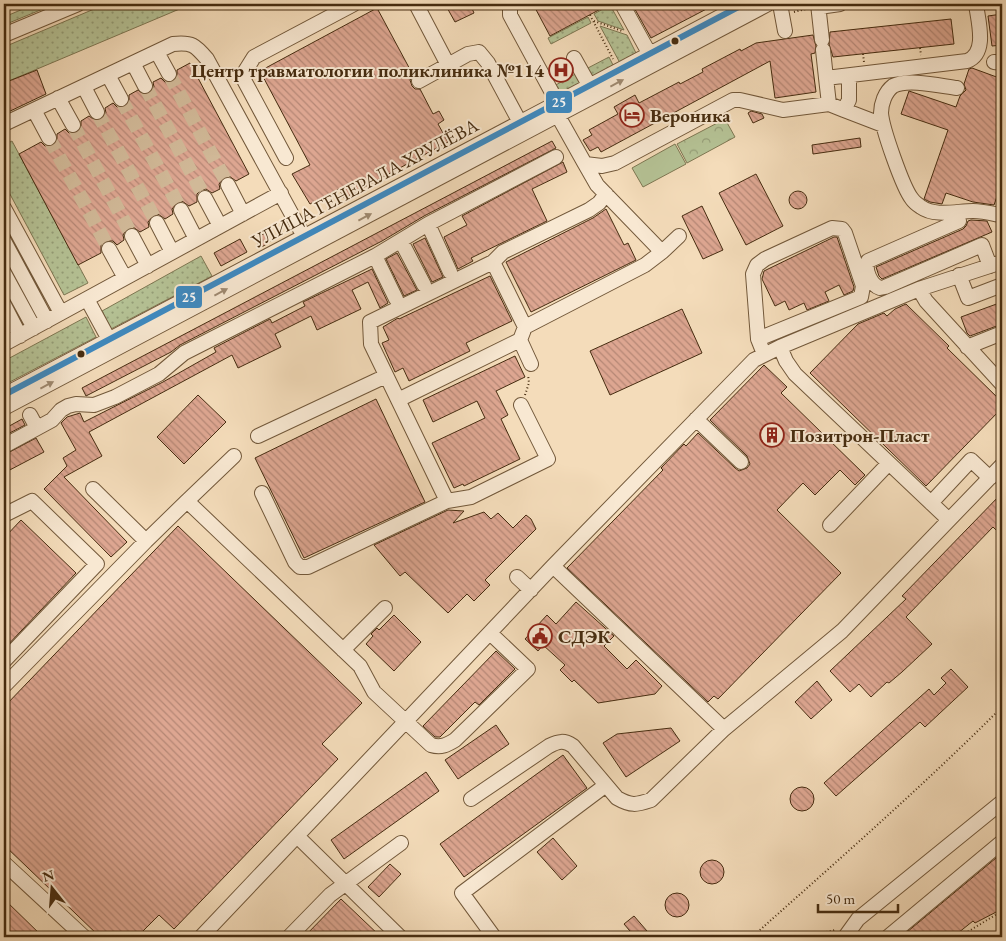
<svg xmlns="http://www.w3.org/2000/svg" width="1006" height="941" font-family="'EB Garamond',serif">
  <defs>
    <pattern id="grass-dots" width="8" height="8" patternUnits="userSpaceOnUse" patternTransform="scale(1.25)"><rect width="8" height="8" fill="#b5c295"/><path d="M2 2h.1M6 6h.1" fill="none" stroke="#959e78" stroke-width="1.8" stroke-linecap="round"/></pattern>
    <pattern id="forest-crowns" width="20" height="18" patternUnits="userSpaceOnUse" patternTransform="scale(1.25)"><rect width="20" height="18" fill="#b5c295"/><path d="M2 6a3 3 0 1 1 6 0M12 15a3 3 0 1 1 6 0" fill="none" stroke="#959e78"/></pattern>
    <pattern id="building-back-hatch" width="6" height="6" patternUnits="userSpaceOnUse" patternTransform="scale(1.25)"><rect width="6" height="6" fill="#dda691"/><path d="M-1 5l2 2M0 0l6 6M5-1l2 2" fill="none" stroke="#b58775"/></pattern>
  </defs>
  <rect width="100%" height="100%" fill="#f4dcba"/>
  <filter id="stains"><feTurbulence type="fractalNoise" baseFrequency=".004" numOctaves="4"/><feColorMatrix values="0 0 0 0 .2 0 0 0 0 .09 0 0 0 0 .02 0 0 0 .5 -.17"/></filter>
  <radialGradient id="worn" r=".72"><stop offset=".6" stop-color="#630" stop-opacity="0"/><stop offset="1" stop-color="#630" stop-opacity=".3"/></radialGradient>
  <path fill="url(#grass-dots)" stroke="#7e7752" d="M35,4H55L4,25V17Z
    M106,4H189V5L4,83V47Z
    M610,5L624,30L598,21L594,14Z
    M588,17L591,23L551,44L548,38Z
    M600,26L627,35L637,55L620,63Z
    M609,57L614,67L591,79L586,69Z
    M577,73L583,84L560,97L554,86Z
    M12,141L88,283L64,295L4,183V145Z
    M201,256L212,276L111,329L102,311Z
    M86,317L96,337L4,385V361Z"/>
  <path fill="url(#forest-crowns)" stroke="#7e7752" d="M725,119L735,137L687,163L677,144Z"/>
  <path fill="#b5c295" stroke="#7e7752" d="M675,144L686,164L643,187L632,168Z"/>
  <path fill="url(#building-back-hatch)" stroke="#462c10" d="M445,4H470L474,13L455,22Z
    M533,4H610L550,36Z
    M632,4H716L651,38Z
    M377,8L413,75L410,80L412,86L415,89H420L433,114L439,111L444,120L438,124L448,142L344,198L339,189L310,204L292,174L310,165L260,71Z
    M1002,14V45L992,46L988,16Z
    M951,19L954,44L833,57L829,44L830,32Z
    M813,35L816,46L815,53L811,54L816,92L775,98L770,61L601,152L598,147L590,151L583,140L592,135L589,130L618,114L614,107L635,95L639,103L679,82L680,84L703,72L702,69L740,49L741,51L756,43Z
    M190,63L249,174L236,181L229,176L224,178L219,184L220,189L212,193L206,189L201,190L197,194V202L189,206L182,201L177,203L172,209L173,214L165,219L158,214L153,216L148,222L149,227L140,232L133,227L127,229L123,235L124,240L117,245L113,241H105L101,245V253L78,265L19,154L41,142L45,146H53L57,142V134L65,129L69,133H77L81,129V121L89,116L96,121L101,119L106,113L105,108L113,103L117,107H125L129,103V95L138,90L144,95L149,93L154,87L153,82L161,78L165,82H173L177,78V70Z
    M972,68L1002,79V182L994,205L973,202L946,193L942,204L930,202L924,199L948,130L901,114L909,91L956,107L960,96L966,90L964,84L969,69Z
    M37,70L46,94L4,114V83Z
    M751,111L762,114L764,118L753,123L748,113Z
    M860,138L861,147L813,154L812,145Z
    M552,141L556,148L424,216L382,241L180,345L171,352L86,396L82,388Z
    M563,162L567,172L532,189L547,221L471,258L473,261L458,269L444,237L467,225L462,216Z
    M756,174L783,226L746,245L719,193Z
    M789 200a9 9 0 1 1 18 0a9 9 0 1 1-18 0Z
    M702,206L723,250L703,259L682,216Z
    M606,209L624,245L628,243L636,260L531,312L506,262L593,218Z
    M971,220L987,221L992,232L882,279L879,276L876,267L963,229L966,226L968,221Z
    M265,233L270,242L260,248L255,239Z
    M834,237H837L854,287L853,291L844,295L839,285L825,292L829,301L807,310L804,303L789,310L785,301L775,306L762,279L764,271Z
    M425,238L443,277L432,282L413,244Z
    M240,239L247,252L221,266L214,253Z
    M397,253L417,290L404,296L386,259Z
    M372,269L388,303L380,308L368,282L352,290L361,309L317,330L311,316L275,334L281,347L238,368L232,355L89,432L102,456L64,477L127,542L111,557L44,489L67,466L63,458L76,450L61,423L67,417L80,413L84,422L163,382L216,352L214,348L270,319L272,323L305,306L303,302Z
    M490,276L512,321L466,343L470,351L409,381L403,368L395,372L382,343L389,340L383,327L398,318L399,319Z
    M1002,302V324L970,336L967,333L961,317Z
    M906,304L949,346L947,348L1002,402V408L926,486L810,373L858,324L884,313L887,316L895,309Z
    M682,309L702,353L610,395L590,351Z
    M515,356L525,377L496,391L508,415L501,419L520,459L464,486L463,484L454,488L432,443L485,418L477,401L433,422L423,400Z
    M764,365L787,387L781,393L865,475L855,485L840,470L815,495L803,483L777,510L841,573L718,699L714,696L708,702L567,568L663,470L661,468L684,444L686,446L698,433L735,468L739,471L747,468L750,464L747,456L710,420Z
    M198,395L226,422L184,464L157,437Z
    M376,399L425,502L304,558L255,458Z
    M22,419L25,425L4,436V429Z
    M36,438L44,452L4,473V455Z
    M1002,493V536L993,527L906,617L932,644L902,672L889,683L887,682L871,697L859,684L850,692L830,671L906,599L902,596Z
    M448,510L464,511L453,523L484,512L491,519L498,513L513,528L526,515L531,519L536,529L485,580L490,585L474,601L467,594L448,613L405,572L400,576L374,545Z
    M21,520L76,573L4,649V538Z
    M178,526L362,703L322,744L338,759L174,929L159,915L137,937H100L4,845V707Z
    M576,602L614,636L604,646L627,669L636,660L662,686L655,694L598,703L574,680L572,682L560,670L565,665L543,645L538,651L525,639L547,615L556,624Z
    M394,615L421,642L394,671L366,644L373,636L371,634L377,628L379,630Z
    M496,651L515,669L479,705L475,702L440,737H435L423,726Z
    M951,669L968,687L925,727L920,722L836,796L824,783L929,689L934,695L946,683L941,678Z
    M817,681L832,700L811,719L795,702Z
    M496,725L509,744L458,779L445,760Z
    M671,728L680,741L626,777L603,743L617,734Z
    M563,755L587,788L464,877L440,844Z
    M426,772L439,791L344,859L331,840Z
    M790 799a12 12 0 1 1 24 0a12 12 0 1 1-24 0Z
    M553,838L577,866L562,880L537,852Z
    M1002,853V909L975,923L973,921L953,937H901Z
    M700 872a12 12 0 1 1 24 0a12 12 0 1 1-24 0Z
    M390,864L401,874L379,897L368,887Z
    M665 905a12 12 0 1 1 24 0a12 12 0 1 1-24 0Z
    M4,899L43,937H4Z
    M341,899L381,937H304Z
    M634,916L647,931L640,937H635L624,924Z"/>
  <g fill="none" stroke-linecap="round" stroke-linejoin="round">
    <path stroke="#d1b998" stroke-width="14" stroke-dasharray="14 7" stroke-linecap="butt" d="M169,74L228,185
      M145,86L205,198
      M121,99L181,210
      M97,112L157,223
      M73,125L132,236
      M49,138L109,249"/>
    <g stroke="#72583a" stroke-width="16">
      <path id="minor" d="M416,4L448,65
        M512,4L510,6V15L562,111
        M622,4L654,62
        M780,4L785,31
        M818,4L822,40
        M819,7L840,4
        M4,35L78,4
        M823,50L826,78L967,61C988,53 978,21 976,4
        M157,52L169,74
        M574,58L593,92
        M994,62L1002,63
        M133,63L145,86
        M108,75L121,99
        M419,81L468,54L479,52L488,63L524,130
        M84,87L97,112
        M957,88C941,86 908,78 893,86C885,92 881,104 881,113C882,128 903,188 912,199C914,202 918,205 921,207C935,217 957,211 973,211C982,211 990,213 999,215
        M58,98L73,125
        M829,104L844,110L849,100V76
        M553,107L585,164L602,166L615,163L733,100H740L783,110L829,104L826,78
        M34,110L49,138
        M844,110L883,125
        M4,124L173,44C192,42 195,45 207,59L308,244
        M286,158L244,80V73L254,57L354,4
        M585,164L597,185L662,252
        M228,185L243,214
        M205,198L220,226
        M4,208L61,313
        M181,210L196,239
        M959,221L868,261C864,270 871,285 880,288L885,287L982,245L990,266
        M157,223L172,252
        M428,224L450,272
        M132,236L148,266
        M4,241L47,321
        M401,241L424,285
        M109,249L125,278
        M375,256L396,299
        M493,262L525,327
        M4,273L34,328
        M959,275L968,298L1002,285
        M919,289L926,301L1002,384
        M87,299L113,347
        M4,305L20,336
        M758,339L861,297L863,286L845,233L842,229L832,228L765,259L757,265L753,274L758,339L764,354
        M520,340L531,364
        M4,344L281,193
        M780,347L786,361L795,374L949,520
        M967,347L1002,333
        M4,395L744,4
        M398,400L520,340L525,327L645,265L662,252L679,236
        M4,408L768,4
        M30,415L37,428
        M696,419L741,462
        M258,436L386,376
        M4,446L52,420L61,410L68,406L76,404L94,405L115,397L159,374L184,353L375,256L428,224L556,157
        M234,456L187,501L360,666L374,692L431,745C441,748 447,745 455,740L528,669L490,633
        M262,493L295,562L300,567H308L447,501L371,344L370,322L493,262L503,252L589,210L599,203L606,194
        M447,501L471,497L548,459L521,405
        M931,503L971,460L990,478
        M4,515L32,501L97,564L4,661
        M830,525L889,463
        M146,541L187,501
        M553,566L724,729
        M517,577L531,590
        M343,650L385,608
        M4,686L146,541L93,489
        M471,799L549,746C559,741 564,740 573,746L617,798C631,806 636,805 651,800L724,729L842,631L1002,465
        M297,836L400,937
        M4,863L84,937
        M201,937L553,566L754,360L780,347L919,289L1002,262
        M289,937L330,895L401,843
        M494,937L462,893L606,785
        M845,937L858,919L1002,802
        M888,937L1002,842"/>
    </g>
    <path stroke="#462c10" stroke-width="2" stroke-dasharray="1 2.5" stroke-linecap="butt" d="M794,12L806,9
      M590,15L613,59
      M594,21L622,31
      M920,48L921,55
      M863,54L864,62
      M525,395L529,383L528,375
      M752,937C836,862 922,787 1002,707
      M806,937L835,930
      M959,937L1002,911"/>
    <use href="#minor" stroke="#f8e8d2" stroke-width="14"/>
    <g stroke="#f8e8d2" stroke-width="10">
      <path id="bus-1" d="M4,395L744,4"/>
    </g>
    <use href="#bus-1" stroke="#3d8ac2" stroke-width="6"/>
  </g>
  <defs><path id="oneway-solid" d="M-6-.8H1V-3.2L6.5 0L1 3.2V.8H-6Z" transform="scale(1.25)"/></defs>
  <g fill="#9f8a71">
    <use href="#oneway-solid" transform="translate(617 83) rotate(-28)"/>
    <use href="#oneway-solid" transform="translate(365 217) rotate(-28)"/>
    <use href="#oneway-solid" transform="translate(221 292) rotate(-28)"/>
    <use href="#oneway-solid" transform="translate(47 385) rotate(-28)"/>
  </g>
  <defs>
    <g id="hospital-ring" transform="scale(1.25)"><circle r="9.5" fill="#f8e8d2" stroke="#8f2418" stroke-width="1.5"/><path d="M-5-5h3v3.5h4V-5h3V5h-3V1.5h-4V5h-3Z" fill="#8f2418"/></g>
    <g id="hotel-ring" transform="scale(1.25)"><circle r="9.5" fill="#f8e8d2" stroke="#8f2418" stroke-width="1.5"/><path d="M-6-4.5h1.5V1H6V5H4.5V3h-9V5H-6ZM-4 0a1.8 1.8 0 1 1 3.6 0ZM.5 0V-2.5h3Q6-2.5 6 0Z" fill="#8f2418"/></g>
    <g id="building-ring" transform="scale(1.25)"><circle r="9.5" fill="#f8e8d2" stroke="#8f2418" stroke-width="1.5"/><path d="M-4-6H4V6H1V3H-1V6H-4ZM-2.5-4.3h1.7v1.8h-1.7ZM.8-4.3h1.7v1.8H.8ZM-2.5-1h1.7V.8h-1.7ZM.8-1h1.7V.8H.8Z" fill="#8f2418"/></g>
    <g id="civic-ring" transform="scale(1.25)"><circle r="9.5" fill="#f8e8d2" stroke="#8f2418" stroke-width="1.5"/><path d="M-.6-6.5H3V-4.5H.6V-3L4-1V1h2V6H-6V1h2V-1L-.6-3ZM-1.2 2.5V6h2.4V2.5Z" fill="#8f2418"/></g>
  </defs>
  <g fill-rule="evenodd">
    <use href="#hospital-ring" x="561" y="70"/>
    <use href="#hotel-ring" x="632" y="115"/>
    <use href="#building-ring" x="772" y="435"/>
    <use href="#civic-ring" x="540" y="636"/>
  </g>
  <g fill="#462c10" stroke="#f8e8d2" stroke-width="2">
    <circle cx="675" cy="41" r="4.5"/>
    <circle cx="81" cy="354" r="4.5"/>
  </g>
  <g text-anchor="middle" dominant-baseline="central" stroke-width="4" stroke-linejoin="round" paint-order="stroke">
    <g font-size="19" font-weight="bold" fill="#462c10" stroke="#f8e8d2" text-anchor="start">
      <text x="544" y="70" text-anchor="end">Центр травматологии поликлиника №114</text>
      <text x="650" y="115">Вероника</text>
      <text x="790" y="435">Позитрон-Пласт</text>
      <text x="558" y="636">СДЭК</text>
    </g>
    <g font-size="19" fill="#462c10" stroke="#f8e8d2">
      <text transform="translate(365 183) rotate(-28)">УЛИЦА ГЕНЕРАЛА ХРУЛЁВА</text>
    </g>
  </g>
  <g stroke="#f8e8d2" stroke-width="2">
    <rect x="545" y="90" width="28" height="24" rx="5" fill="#3d8ac2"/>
    <rect x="175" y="285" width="28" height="24" rx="5" fill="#3d8ac2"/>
  </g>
  <g font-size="14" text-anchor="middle" font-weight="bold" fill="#fff">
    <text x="559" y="107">25</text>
    <text x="189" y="302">25</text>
  </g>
  <rect width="1006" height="941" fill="none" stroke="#f4dcba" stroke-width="20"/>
  <rect x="5" y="5" width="996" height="931" fill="none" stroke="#462c10" stroke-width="2.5"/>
  <rect x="10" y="10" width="986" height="921" fill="none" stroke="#462c10"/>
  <g transform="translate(52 888) rotate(343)" stroke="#f8e8d2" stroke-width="4" paint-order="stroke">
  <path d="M0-4L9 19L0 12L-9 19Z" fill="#462c10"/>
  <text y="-8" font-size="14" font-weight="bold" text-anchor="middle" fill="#462c10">N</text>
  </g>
  <path d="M818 904v8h80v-8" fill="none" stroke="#462c10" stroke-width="2.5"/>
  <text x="826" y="904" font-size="15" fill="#462c10" stroke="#f8e8d2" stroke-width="4" paint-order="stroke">50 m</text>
  <rect width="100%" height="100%" filter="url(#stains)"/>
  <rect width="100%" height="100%" fill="url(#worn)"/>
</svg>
